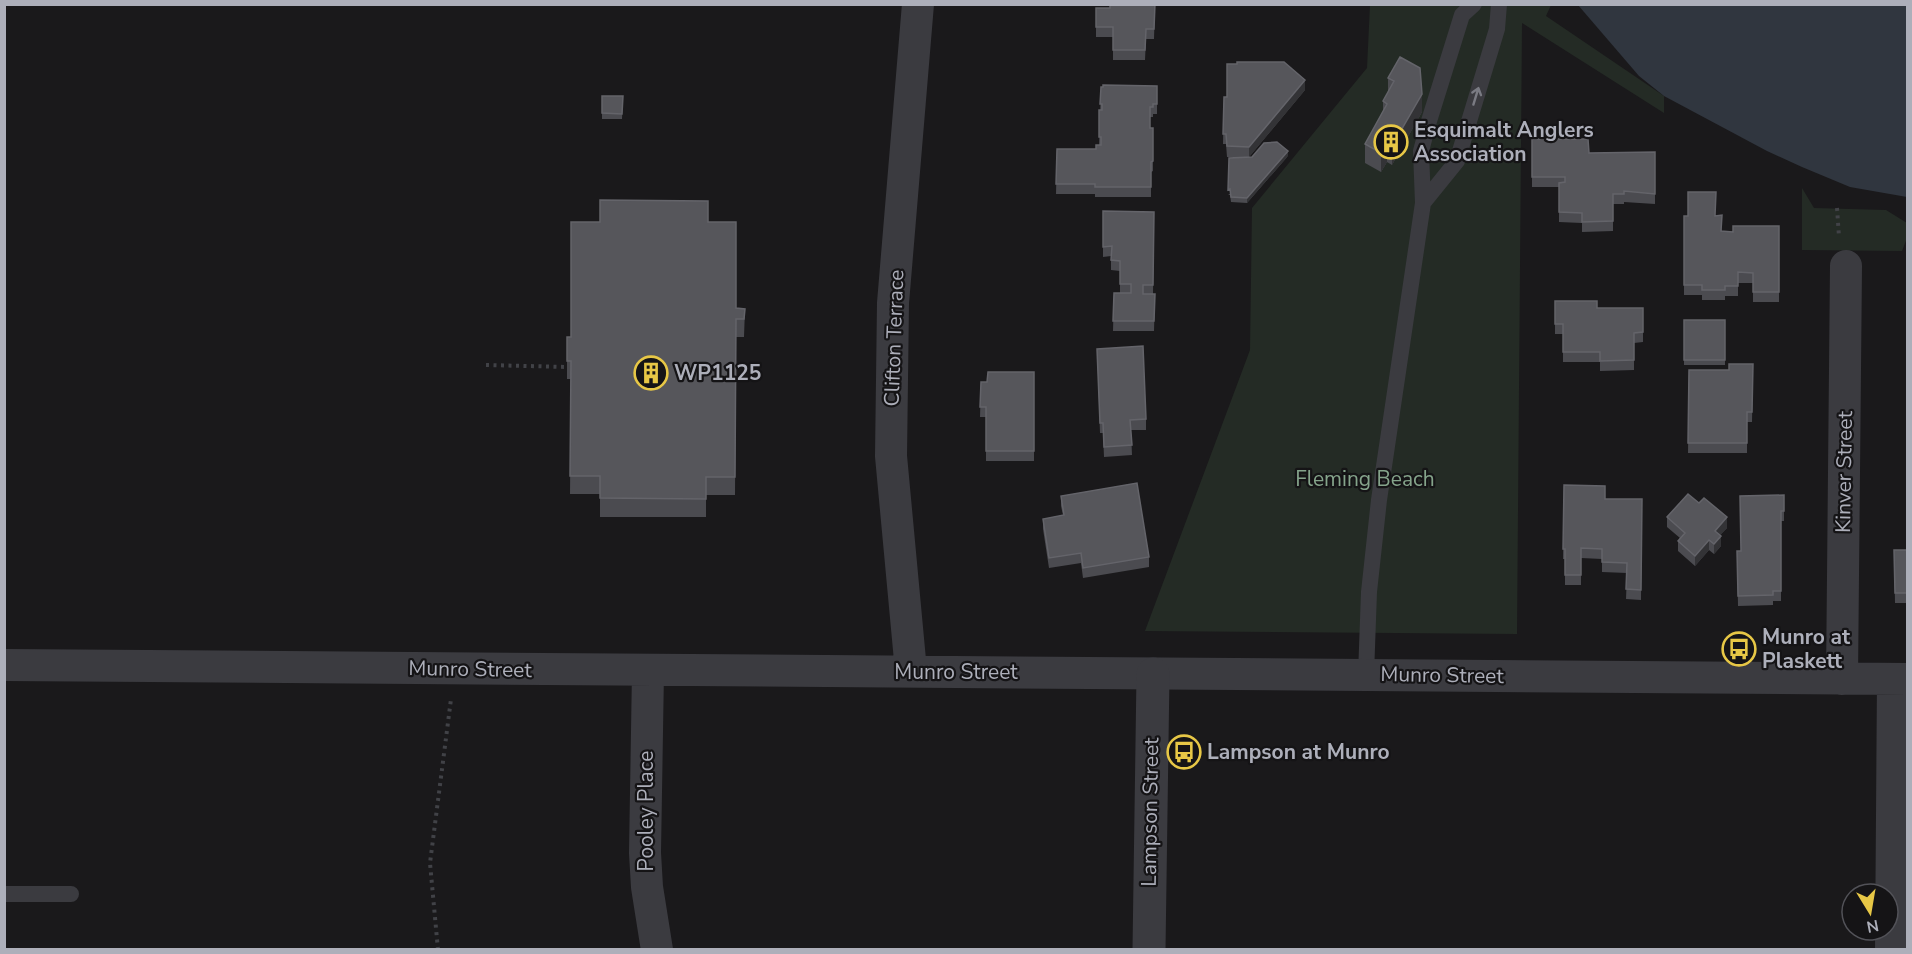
<svg xmlns="http://www.w3.org/2000/svg" width="1912" height="954" font-family="'Nunito Sans',sans-serif">
  <rect width="100%" height="100%" fill="#1a191b"/>
  <path fill="#242b25" d="M1370,5H1551L1546,16L1664,96V113L1522,23L1517,634L1145,631L1250,350L1252,208L1367,68Z
    M1802,188L1814,208L1886,210L1907,223V238L1902,251L1802,250Z"/>
  <path fill="#30363f" d="M1578,5H1907V197L1850,187L1802,167L1767,151L1664,96L1639,76Z"/>
  <g fill="none" stroke-linecap="round" stroke-linejoin="round">
    <path stroke="#414247" stroke-width="4" stroke-dasharray="3 4.5" stroke-linecap="butt" d="M1837,208L1839,237
      M486,365L567,367
      M438,950L430,863L451,699"/>
    <path stroke="#3b3b40" stroke-width="16" d="M1423,203L1457,161L1497,29L1499,4
      M1366,675L1369,592L1379,500L1423,203L1421,151L1429,121L1462,15L1474,4
      M4,894H71"/>
    <path stroke="#3b3b40" stroke-width="32" d="M4,665L1908,679
      M648,671L645,853L647,887L657,950
      M911,671L891,456L893,303L918,4
      M1842,679L1846,266
      M1891,950L1893,679"/>
    <path stroke="#3b3b40" stroke-width="33" d="M1149,950L1153,674"/>
  </g>
  <path fill="#4b4b50" d="M1155,4L1154,39H1146L1145,60H1113V37H1096V8H1110Z
    M1400,57L1422,112L1392,165L1387,162L1381,172L1365,163V144L1383,112V101L1388,92V78Z
    M1157,86V114H1153V117H1150V128H1153V171L1151,172V197H1095V194H1056L1057,149H1096L1099,145L1101,87Z
    M1305,90L1249,157H1227L1226,144H1223L1224,97Z
    M602,96H623L622,119H602Z
    M1532,139L1589,153L1655,152V204L1624,202V204H1613V231L1582,232V223L1559,222V187H1532Z
    M1288,156L1247,203L1231,202L1230,195H1228Z
    M1103,211L1154,212L1153,294H1155L1154,331H1113L1114,293H1120V271L1111,270V256L1103,257Z
    M1684,216H1715L1722,231L1733,232L1779,226V302H1753V283H1738V296H1725V300H1702V295H1684Z
    M600,222H708L736,308L745,309L744,337H736L735,495H706V517H600V494H570L571,379H567V361L571,337Z
    M1555,301L1597,308H1643V342L1634,343V370L1600,371V362H1563V334H1555Z
    M1684,320H1725V365H1684Z
    M1097,349L1146,419V430H1131L1132,455L1104,457L1103,433H1100Z
    M1753,364L1752,422H1747V453H1688L1689,370H1729Z
    M1034,372V461H986V417H980L981,382H987Z
    M1564,485L1605,499H1642L1641,600L1626,599L1627,573L1602,572V559L1581,558V585H1565V559H1563Z
    M1784,495V521H1781V601H1773V605L1738,606L1737,551H1741Z
    M1061,496L1149,557V567L1083,578L1081,563L1049,568L1043,529V519L1063,515L1061,506Z
    M1667,517L1727,528L1720,535L1721,546L1714,554L1709,550L1695,566L1678,551V541L1680,538L1667,527Z
    M1894,550H1908V603H1895Z"/>
  <path fill="#333336" d="M1305,80V90L1249,157V147Z
    M1422,94V112L1392,165V146Z
    M1387,144V162L1381,172V153Z
    M1288,151V156L1247,203V198Z
    M1727,517V528L1715,541V531Z
    M1721,536V546L1714,554V544Z
    M1709,540V550L1695,566V556Z"/>
  <path fill="#56565b" stroke="#64646a" stroke-width="1.5" d="M1110,4H1155L1154,29H1146L1145,50H1113V27H1096V8H1110Z
    M1400,57L1420,68L1422,94L1392,146L1387,144L1381,153L1365,144L1387,104L1383,101L1394,81L1388,78Z
    M1237,62H1284L1305,80L1249,147L1227,146L1226,134H1223L1224,97H1227V64H1237Z
    M1103,85L1157,86V104H1153V107H1150V128H1153V161L1151,162V187H1095V184H1056L1057,149H1096V145H1101V137H1099V110H1102V104H1100L1101,87H1103Z
    M602,96H623L622,114L602,113Z
    M1532,139H1588L1589,153L1655,152V194L1624,191V194H1613V221L1582,222V213L1559,212V183L1565,182V177H1532Z
    M1277,142L1288,151L1247,198L1231,197L1230,189L1228,190L1229,158L1252,157L1264,143Z
    M1688,192H1716L1715,216L1722,215L1721,231L1733,232V226H1779V292H1753V273L1738,272V286H1725V290H1702V285H1684V216H1688Z
    M600,200L708,201V222H736V308L745,309L744,319H736L735,477H706V499L600,498V476H570L571,361H567V337H571V222H600Z
    M1103,211L1154,212L1153,285H1143V294H1155L1154,321H1113L1114,293H1131V284H1120V261L1111,260L1112,246L1103,247Z
    M1555,301H1597V308H1643V332L1634,333V360L1600,361V352H1563V324H1555Z
    M1684,320H1725V360H1684Z
    M1143,346L1146,419L1130,420L1132,445L1104,447L1103,423H1100L1097,349Z
    M1729,364H1753L1752,412H1747V443H1688L1689,370H1729Z
    M988,372H1034V451H986V407H980L981,382H987Z
    M1137,483L1149,557L1083,568L1081,553L1049,558L1043,519L1064,515L1061,496Z
    M1564,485L1605,486V499H1642L1641,590L1626,589L1627,563L1602,562V549L1581,548V575H1565V549H1563Z
    M1688,494L1699,503L1704,498L1727,517L1715,531L1721,536L1714,544L1709,540L1695,556L1678,541L1685,533L1667,517Z
    M1784,495V511H1781V591H1773V595L1738,596L1737,551H1741L1740,496Z
    M1894,550H1908V593H1895Z"/>
  <defs><path id="oneway-shaft" d="M-6 0H5M1.5-3L5.5 0L1.5 3" fill="none" stroke-width="1.6" stroke-linecap="round" stroke-linejoin="round" transform="scale(1.5)"/></defs>
  <use stroke="#7a7b83" href="#oneway-shaft" transform="translate(1476 96) rotate(-73)"/>
  <defs>
    <g id="building-ring" transform="scale(1.725)"><circle r="9.5" fill="#151416" stroke="#e7c746" stroke-width="1.5"/><path d="M-4-6H4V6H1V3H-1V6H-4ZM-2.5-4.3h1.7v1.8h-1.7ZM.8-4.3h1.7v1.8H.8ZM-2.5-1h1.7V.8h-1.7ZM.8-1h1.7V.8H.8Z" fill="#e7c746"/></g>
    <g id="bus-ring" transform="scale(1.725)"><circle r="9.5" fill="#151416" stroke="#e7c746" stroke-width="1.5"/><path d="M-5-6H5V4H4V6H2V4H-2V6H-4V4H-5ZM-3.5-4V0h7V-4ZM-3.5 1.2v1.5H-2V1.2ZM2 1.2v1.5H3.5V1.2Z" fill="#e7c746"/></g>
  </defs>
  <g fill-rule="evenodd">
    <use href="#building-ring" x="1391" y="142"/>
    <use href="#building-ring" x="651" y="373"/>
    <use href="#bus-ring" x="1739" y="649"/>
    <use href="#bus-ring" x="1184" y="752"/>
  </g>
  <g text-anchor="middle" dominant-baseline="central" stroke-width="4.5" stroke-linejoin="round" paint-order="stroke">
    <g font-size="21" font-weight="bold" fill="#adafba" stroke="#151416" text-anchor="start">
      <text x="1414" y="130">Esquimalt Anglers<tspan x="1414" dy="24">Association</tspan></text>
      <text x="674" y="373">WP1125</text>
      <text x="1762" y="637">Munro at<tspan x="1762" dy="24">Plaskett</tspan></text>
      <text x="1207" y="752">Lampson at Munro</text>
    </g>
    <g font-size="21" fill="#adafba" stroke="#151416">
      <text transform="translate(894 338) rotate(-88)">Clifton Terrace</text>
      <text transform="translate(1844 472) rotate(-89)">Kinver Street</text>
      <text transform="translate(470 669) rotate(1)">Munro Street</text>
      <text x="956" y="672">Munro Street</text>
      <text transform="translate(1442 675) rotate(1)">Munro Street</text>
      <text transform="translate(646 811) rotate(-90)">Pooley Place</text>
      <text transform="translate(1150 812) rotate(-89)">Lampson Street</text>
    </g>
    <g font-size="21" fill="#85a48b" stroke="#151416">
      <text x="1365" y="479">Fleming Beach</text>
    </g>
  </g>
  <rect width="1912" height="954" fill="none" stroke="#adafba" stroke-width="12"/>
  <g transform="translate(1870 912) rotate(169)"><circle r="28" fill="#151416" stroke="#525258" stroke-width="1.5"/>
  <path d="M0-4.5L10 22L0 15L-10 22Z" fill="#e7c746"/>
  <text y="-9" font-size="16" font-weight="bold" text-anchor="middle" fill="#adafba">N</text>
  </g>
</svg>
